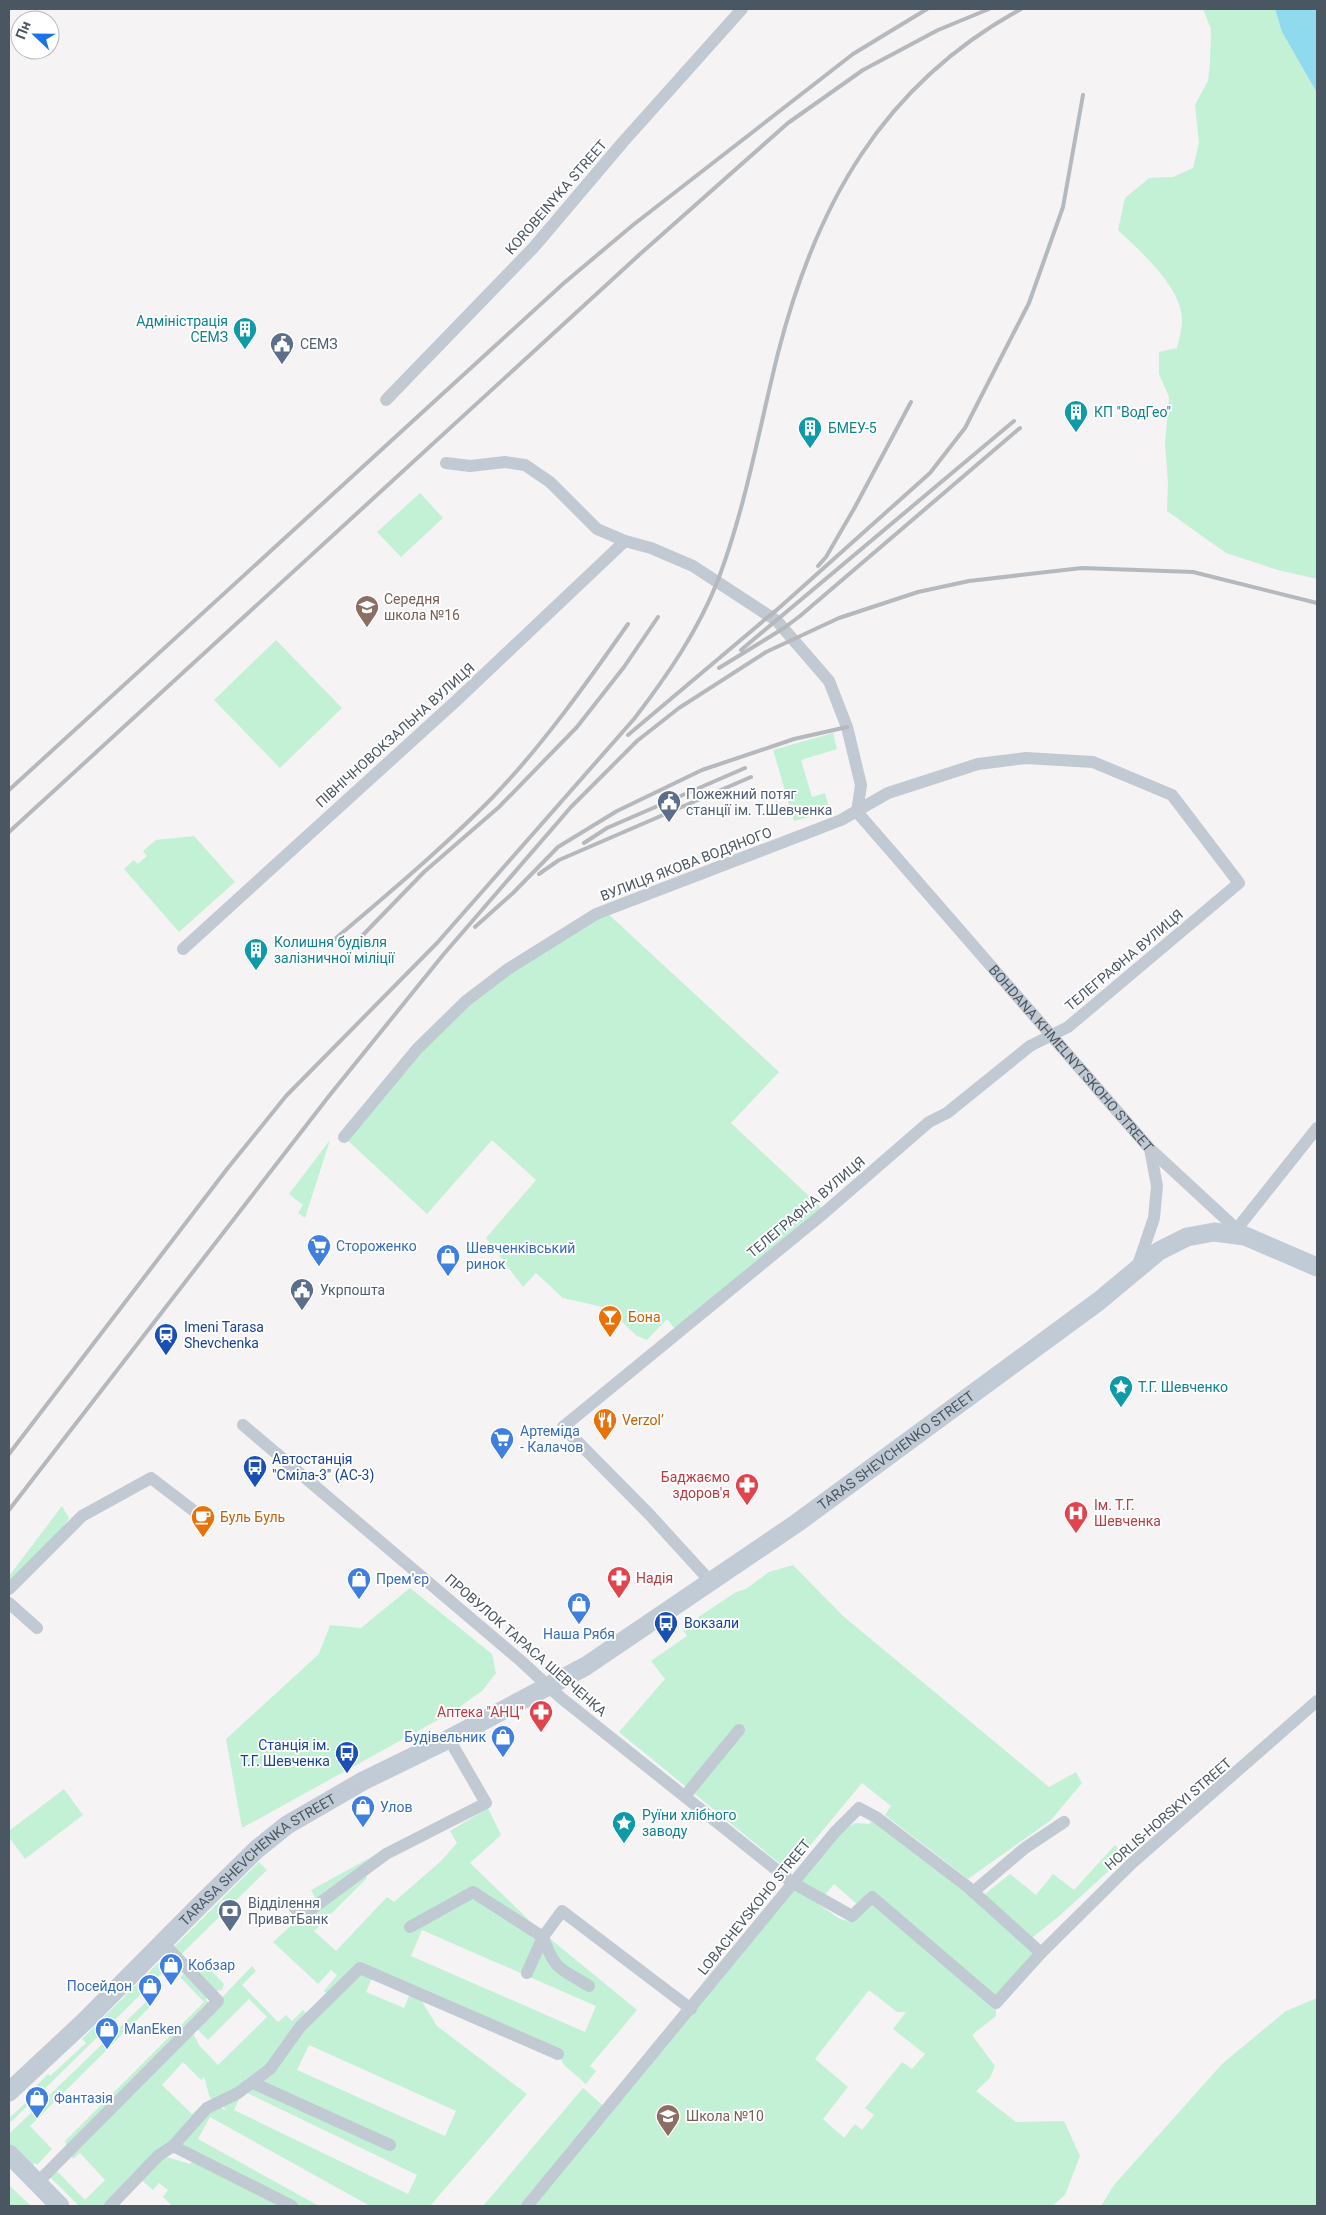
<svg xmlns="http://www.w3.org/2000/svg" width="1326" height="2215" font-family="Roboto,sans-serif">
  <rect width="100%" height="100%" fill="#f5f3f3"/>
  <path fill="#c3f1d5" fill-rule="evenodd" d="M1203,9H1275L1282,32L1317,93V579L1278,570L1226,553L1167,511L1168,482L1165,444L1169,397L1159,374V352L1177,348C1179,339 1182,330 1182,321C1183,288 1140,251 1118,230L1125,198L1149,178L1173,177L1193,168L1199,143L1195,105L1208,81L1210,62L1211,29Z
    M420,493L443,518L401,557L377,532Z
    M276,640L342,708L280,768L214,700Z
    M833,733L837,749L801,760L812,797L825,793L830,811L794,821L773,750Z
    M194,836L235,882L179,932L124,869L134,860L138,864L147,856L143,851L156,840Z
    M605,911L779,1072L731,1123L826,1212L678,1333L667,1319L647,1340L637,1336L607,1308L563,1298L536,1273L523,1287L486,1238L536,1180L492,1140L427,1214L344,1137L466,1001Z
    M330,1140L305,1218L298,1213L303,1205L289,1194Z
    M62,1506L69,1518L65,1525L9,1584V1576Z
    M793,1565L843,1616L1049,1787L1076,1772L1082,1783L1051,1820L968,1879L885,1815L891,1806L862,1783L789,1871L619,1732L665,1679L651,1661L687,1636L682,1628L736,1592L746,1589L769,1572Z
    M410,1588L492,1654L496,1673L483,1690L454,1711L242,1828L226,1739L319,1654L330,1625L361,1628Z
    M64,1789L83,1815L25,1859L9,1837V1831Z
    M488,1808L501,1835L470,1863L537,1928L637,2010L590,2066L596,2071L586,2084L564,2065L558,2054L416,1992L437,2026L527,2094L430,2206H370L210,2117L198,2139L319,2206H172L163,2197L168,2190L159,2183L153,2190L138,2177L110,2206H79L46,2173L53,2167L85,2200L105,2180L80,2153L73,2159L68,2152L65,2141L204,2002L180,1977L185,1972L209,1996L205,2000L211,2003L209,2011L252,1966L256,1971L242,1985L278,2022L286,2015L292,2021L303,2010L311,2018L360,1968L330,1997L324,1991L337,1975L331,1970L318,1984L273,1942L296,1921H303L305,1914L319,1904L311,1890L426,1827L364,1871L367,1878L332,1913L327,1915L325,1921L314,1931L336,1951L387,1897L394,1902L441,1861L457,1843L450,1831ZM422,1930L596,2006L585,2032L411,1956ZM372,1978L410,1994L404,2008L366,1992ZM249,1999L267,2017L218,2065L199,2045L191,2029L194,2026L208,2040ZM309,2045L456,2111L445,2136L297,2070ZM183,2062L201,2080L204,2077L210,2098L219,2102L227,2111L215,2105H202L192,2114L162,2085ZM243,2091L417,2175L408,2194L234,2110ZM186,2152L195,2157L190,2164L160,2155Z
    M876,1817L980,1898L1010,1874L1036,1895L1053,1874L1074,1890L1115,1845L1124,1857L1058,1917L1028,1941L1041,1953L996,2002V2016L972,2035L995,2066L990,2078L976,2091L1016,2122L1064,2121L1080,2156L1065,2195L1052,2206H483L583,2088L607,2109L843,1830L855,1823L869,1824ZM834,1884L864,1910L852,1922L840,1919L818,1904ZM869,1990L897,2012H906L893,2029L925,2054L912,2069L902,2062L865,2108L874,2115L862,2130L855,2124L844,2138L823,2119L848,2087L815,2059Z
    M259,1862L267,1870L11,2122L9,2118L32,2097L29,2093L48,2074L50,2076L86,2043L82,2039Z
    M201,1960L224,1984L222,1990L214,1991L189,1971Z
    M1317,1998V2206H1101L1114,2185L1222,2064L1286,2011Z
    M146,2002L150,2007L30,2126L52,2149L37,2165L35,2163L30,2167L9,2145V2134Z
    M9,2185L31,2206H9Z"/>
  <path fill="#90daee" d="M1275,9H1317V93L1282,32Z"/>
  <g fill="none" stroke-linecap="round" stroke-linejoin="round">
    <g stroke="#c1cad2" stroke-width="12">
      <path d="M386,400L534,247L623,142L742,9"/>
      <path id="s1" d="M446,463L470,466L505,462L525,465L550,482L597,529L625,541L651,548L693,566L777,621L829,681L847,727L861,785L857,812L1150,1149L1243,1235"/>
      <path d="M183,949L457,700L625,541"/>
      <path d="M344,1137L417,1049L466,1001L508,969L596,914L841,820L888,793L978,764L1026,758L1093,762L1172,795L1239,883L1068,1027L1030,1046L947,1113L929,1122L824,1213L563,1427L649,1514L711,1582"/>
      <path d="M1236,1230L1317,1128"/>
      <path d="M1137,1268L1154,1218L1157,1186L1150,1149"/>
      <path d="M243,1425L521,1661L560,1697L793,1883L852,1916L872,1897L996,2003L1041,1953L1131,1864L1317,1701"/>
      <path d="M9,1589L82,1516L151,1478L198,1514"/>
      <path d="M9,1603L37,1628"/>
      <path d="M685,1796L739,1730"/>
      <path d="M973,1892L1025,1848L1064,1822"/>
      <path d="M292,1905L300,1913L305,1914L310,1911"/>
      <path d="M305,1914L386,1854L486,1803L449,1739"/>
      <path d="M410,1927L473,1892L543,1937L562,1911L691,2009"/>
      <path d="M543,1937C555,1971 560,1968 589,1986"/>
      <path d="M527,1973L543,1937"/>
      <path d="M253,2083L390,2145"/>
      <path d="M173,2146L292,2206"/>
      <path d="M37,2183L218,2001L163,1943"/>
      <path d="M110,2206L159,2155L173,2146L207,2108L238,2093L270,2069L300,2027L360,1968L558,2054"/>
      <path d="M527,2206L835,1832L859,1808L876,1817L968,1887L1041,1953"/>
    </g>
    <g stroke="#c1cbd6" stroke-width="19">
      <path id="s2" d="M9,2092L86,2020L199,1906L257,1849L287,1825L363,1781L449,1739L586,1666L797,1523L1099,1301L1159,1251L1187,1237L1214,1232L1245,1236L1317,1267"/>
      <path d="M9,2154L60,2206"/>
    </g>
    <path stroke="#b5b8bd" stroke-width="4" d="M818,566L826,557L855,507L911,402
      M770,616L930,473L965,428L1029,303L1063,207L1083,95
      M741,650L1014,421
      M719,668L784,628L800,616L1020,428
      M628,735L775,611
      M9,790L564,283L633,225L853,54L927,9
      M9,832L639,255L788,123L863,70L938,30L989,9
      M584,843L607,828L745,768
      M539,874L559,860L751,777
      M475,927L513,893L558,847L617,811L702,770L794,739L847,727
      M360,938L424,872L499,807L577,727L624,667L658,617
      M328,945C384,897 441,850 492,798C543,745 586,684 628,624
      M9,1454L227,1169L286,1096L437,943L634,719C667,676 698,631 718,580C746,506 759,429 778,353C816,205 882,85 1021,9
      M9,1510L329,1096L443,955L571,807L637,741L679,708L766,652L839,618L918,592L969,581L1082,568L1193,572L1317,603"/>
  </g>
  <defs>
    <g id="building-pin" transform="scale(1.25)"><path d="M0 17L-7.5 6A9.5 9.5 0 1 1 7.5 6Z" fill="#0f9aa8" stroke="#fff"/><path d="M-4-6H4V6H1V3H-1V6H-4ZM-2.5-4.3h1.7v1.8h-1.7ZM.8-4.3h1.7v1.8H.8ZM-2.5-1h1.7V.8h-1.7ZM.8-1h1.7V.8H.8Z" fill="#fff"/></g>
    <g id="civic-pin" transform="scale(1.25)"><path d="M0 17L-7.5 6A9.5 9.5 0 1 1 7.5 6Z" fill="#5c6f8a" stroke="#fff"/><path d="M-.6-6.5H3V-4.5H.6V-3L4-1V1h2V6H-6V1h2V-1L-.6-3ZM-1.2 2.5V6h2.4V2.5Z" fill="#fff"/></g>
    <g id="school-pin" transform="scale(1.25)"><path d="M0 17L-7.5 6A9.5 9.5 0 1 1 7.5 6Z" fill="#8d6e63" stroke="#fff"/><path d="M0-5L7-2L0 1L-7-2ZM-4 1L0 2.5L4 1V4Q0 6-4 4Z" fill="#fff"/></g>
    <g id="supermarket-pin" transform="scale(1.25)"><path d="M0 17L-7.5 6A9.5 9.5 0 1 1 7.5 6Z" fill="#3f7fe0" stroke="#fff"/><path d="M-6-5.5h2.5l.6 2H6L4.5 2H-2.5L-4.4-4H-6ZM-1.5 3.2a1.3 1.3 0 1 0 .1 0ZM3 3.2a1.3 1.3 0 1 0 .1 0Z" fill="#fff"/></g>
    <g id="shop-pin" transform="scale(1.25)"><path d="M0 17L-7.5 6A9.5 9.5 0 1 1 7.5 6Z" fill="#3f7fe0" stroke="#fff"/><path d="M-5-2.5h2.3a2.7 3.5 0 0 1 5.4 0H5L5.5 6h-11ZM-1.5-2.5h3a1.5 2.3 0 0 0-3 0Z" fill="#fff"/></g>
    <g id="bar-pin" transform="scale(1.25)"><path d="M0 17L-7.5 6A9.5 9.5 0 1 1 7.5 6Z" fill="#e8710a" stroke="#fff"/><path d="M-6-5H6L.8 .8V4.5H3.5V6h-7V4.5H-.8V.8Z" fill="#fff"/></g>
    <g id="station-pin" transform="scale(1.25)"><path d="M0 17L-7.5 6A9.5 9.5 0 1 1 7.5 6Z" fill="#1a4fb4" stroke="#fff"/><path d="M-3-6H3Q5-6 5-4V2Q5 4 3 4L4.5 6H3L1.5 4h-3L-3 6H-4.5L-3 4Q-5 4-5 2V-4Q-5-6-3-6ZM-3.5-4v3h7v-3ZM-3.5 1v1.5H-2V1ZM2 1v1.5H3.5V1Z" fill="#fff"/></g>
    <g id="sight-pin" transform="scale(1.25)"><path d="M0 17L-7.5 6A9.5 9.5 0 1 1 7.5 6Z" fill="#0f9aa8" stroke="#fff"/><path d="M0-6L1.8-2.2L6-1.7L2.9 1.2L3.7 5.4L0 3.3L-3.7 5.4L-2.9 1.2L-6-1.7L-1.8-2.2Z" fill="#fff"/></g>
    <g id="restaurant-pin" transform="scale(1.25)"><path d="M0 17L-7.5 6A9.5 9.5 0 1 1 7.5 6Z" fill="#e8710a" stroke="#fff"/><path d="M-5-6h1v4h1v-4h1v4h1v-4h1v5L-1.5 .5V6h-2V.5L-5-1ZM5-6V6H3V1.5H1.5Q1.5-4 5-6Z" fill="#fff"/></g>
    <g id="bus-pin" transform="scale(1.25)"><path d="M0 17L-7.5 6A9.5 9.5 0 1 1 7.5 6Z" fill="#1a4fb4" stroke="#fff"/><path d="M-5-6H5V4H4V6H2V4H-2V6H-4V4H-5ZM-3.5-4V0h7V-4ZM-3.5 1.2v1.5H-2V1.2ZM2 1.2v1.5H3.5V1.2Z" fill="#fff"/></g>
    <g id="pharmacy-pin" transform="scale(1.25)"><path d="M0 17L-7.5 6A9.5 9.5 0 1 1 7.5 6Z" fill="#e0444e" stroke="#fff"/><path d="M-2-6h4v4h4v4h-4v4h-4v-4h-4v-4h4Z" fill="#fff"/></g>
    <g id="hospital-pin" transform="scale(1.25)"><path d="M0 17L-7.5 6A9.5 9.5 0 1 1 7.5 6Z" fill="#e0444e" stroke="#fff"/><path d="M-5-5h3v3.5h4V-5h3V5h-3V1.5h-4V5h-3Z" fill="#fff"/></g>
    <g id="cafe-pin" transform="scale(1.25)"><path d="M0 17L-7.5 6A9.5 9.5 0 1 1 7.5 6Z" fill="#e8710a" stroke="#fff"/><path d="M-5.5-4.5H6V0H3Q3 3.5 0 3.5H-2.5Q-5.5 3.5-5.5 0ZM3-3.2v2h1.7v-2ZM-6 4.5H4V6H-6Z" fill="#fff"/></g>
    <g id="bank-pin" transform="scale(1.25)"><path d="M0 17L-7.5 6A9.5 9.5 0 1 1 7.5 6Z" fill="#5c6f8a" stroke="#fff"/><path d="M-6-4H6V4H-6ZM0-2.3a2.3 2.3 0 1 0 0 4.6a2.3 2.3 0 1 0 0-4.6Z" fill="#fff"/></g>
  </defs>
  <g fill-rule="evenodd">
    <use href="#building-pin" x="245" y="329"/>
    <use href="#civic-pin" x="282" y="344"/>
    <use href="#building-pin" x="1076" y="412"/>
    <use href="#building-pin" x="810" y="428"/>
    <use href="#school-pin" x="367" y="607"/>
    <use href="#civic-pin" x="669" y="802"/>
    <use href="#building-pin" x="256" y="950"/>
    <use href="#supermarket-pin" x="319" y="1246"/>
    <use href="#shop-pin" x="448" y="1256"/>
    <use href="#civic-pin" x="302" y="1290"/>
    <use href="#bar-pin" x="610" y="1317"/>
    <use href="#station-pin" x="166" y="1335"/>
    <use href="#sight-pin" x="1121" y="1387"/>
    <use href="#restaurant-pin" x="605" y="1420"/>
    <use href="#supermarket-pin" x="502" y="1439"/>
    <use href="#bus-pin" x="255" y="1467"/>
    <use href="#pharmacy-pin" x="747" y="1485"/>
    <use href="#hospital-pin" x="1076" y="1513"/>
    <use href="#cafe-pin" x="203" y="1517"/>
    <use href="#pharmacy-pin" x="619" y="1578"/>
    <use href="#shop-pin" x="359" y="1579"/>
    <use href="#shop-pin" x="579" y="1604"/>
    <use href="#bus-pin" x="666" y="1623"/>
    <use href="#pharmacy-pin" x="541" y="1712"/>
    <use href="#shop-pin" x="503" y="1737"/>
    <use href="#bus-pin" x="347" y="1753"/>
    <use href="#shop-pin" x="363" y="1807"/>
    <use href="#sight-pin" x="624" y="1823"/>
    <use href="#bank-pin" x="230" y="1911"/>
    <use href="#shop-pin" x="171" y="1965"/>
    <use href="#shop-pin" x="150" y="1986"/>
    <use href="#shop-pin" x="107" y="2029"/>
    <use href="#shop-pin" x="37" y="2098"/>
    <use href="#school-pin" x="668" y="2116"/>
  </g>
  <g text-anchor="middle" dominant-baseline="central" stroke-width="4" stroke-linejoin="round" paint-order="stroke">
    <g font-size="14" fill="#4a5661" stroke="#fff">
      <text transform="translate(556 197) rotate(-49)">KOROBEINYKA STREET</text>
      <text transform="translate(395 735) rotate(-42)">ПІВНІЧНОВОКЗАЛЬНА ВУЛИЦЯ</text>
      <text transform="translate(686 864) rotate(-21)">ВУЛИЦЯ ЯКОВА ВОДЯНОГО</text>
      <text transform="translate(1124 960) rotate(-40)">ТЕЛЕГРАФНА ВУЛИЦЯ</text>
      <text stroke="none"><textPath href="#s1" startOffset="922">BOHDANA KHMELNYTSKOHO STREET</textPath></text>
      <text transform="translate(806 1207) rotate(-40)">ТЕЛЕГРАФНА ВУЛИЦЯ</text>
      <text stroke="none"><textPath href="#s2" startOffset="1102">TARAS SHEVCHENKO STREET</textPath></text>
      <text transform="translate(526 1645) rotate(41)">ПРОВУЛОК ТАРАСА ШЕВЧЕНКА</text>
      <text transform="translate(1168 1814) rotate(-41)">HORLIS-HORSKYI STREET</text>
      <text stroke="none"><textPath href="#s2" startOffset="341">TARASA SHEVCHENKA STREET</textPath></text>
      <text transform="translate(754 1907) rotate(-51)">LOBACHEVSKOHO STREET</text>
    </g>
    <g font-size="14" fill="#0d838f" stroke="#fff" text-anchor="start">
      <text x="228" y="321" text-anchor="end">Адміністрація<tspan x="228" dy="16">СЕМЗ</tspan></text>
      <text x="1094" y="412">КП "ВодГео"</text>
      <text x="828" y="428">БМЕУ-5</text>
      <text x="274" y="942">Колишня будівля<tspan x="274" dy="16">залізничної міліції</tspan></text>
      <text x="1138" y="1387">Т.Г. Шевченко</text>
      <text x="642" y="1815">Руїни хлібного<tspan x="642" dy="16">заводу</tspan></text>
    </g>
    <g font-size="14" fill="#4e5e75" stroke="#fff" text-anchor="start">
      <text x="300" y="344">СЕМЗ</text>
      <text x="686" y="794">Пожежний потяг<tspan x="686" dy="16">станції ім. Т.Шевченка</tspan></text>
      <text x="320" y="1290">Укрпошта</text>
      <text x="248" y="1903">Відділення<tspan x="248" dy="16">ПриватБанк</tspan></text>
    </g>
    <g font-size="14" fill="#785e54" stroke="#fff" text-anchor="start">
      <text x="384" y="599">Середня<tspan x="384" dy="16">школа №16</tspan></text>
      <text x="686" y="2116">Школа №10</text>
    </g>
    <g font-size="14" fill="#366cbe" stroke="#fff" text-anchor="start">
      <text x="336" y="1246">Стороженко</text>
      <text x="466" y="1248">Шевченківський<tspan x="466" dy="16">ринок</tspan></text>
      <text x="520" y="1431">Артеміда<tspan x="520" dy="16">- Калачов</tspan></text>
      <text x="376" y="1579">Прем'єр</text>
      <text x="579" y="1634" text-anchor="middle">Наша Рябя</text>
      <text x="486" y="1737" text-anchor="end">Будiвельник</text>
      <text x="380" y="1807">Улов</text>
      <text x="188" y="1965">Кобзар</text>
      <text x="132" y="1986" text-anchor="end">Посейдон</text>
      <text x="124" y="2029">ManEken</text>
      <text x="54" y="2098">Фантазiя</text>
    </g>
    <g font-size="14" fill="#c56008" stroke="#fff" text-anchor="start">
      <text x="628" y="1317">Бона</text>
      <text x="622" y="1420">Verzol’</text>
      <text x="220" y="1517">Буль Буль</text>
    </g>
    <g font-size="14" fill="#164399" stroke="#fff" text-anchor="start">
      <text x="184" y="1327">Imeni Tarasa<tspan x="184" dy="16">Shevchenka</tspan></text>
      <text x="272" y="1459">Автостанція<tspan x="272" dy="16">"Сміла-3" (АС-3)</tspan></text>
      <text x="684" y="1623">Вокзали</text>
      <text x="330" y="1745" text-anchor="end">Станція ім.<tspan x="330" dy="16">Т.Г. Шевченка</tspan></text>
    </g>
    <g font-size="14" fill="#be3a42" stroke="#fff" text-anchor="end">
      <text x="730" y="1477">Баджаємо<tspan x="730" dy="16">здоров'я</tspan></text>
      <text x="1094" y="1505" text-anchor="start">Ім. Т.Г.<tspan x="1094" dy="16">Шевченка</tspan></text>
      <text x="636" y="1578" text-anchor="start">Надія</text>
      <text x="524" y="1712">Аптека "АНЦ"</text>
    </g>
  </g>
  <rect width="1326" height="2215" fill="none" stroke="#4a5661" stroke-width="20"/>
  <g transform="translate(35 35) rotate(292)"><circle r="24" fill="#ffffff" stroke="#b7bbc0"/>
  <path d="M0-4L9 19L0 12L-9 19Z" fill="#1a73e8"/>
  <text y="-8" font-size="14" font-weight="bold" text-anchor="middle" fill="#4a5661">Пн</text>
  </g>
</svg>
